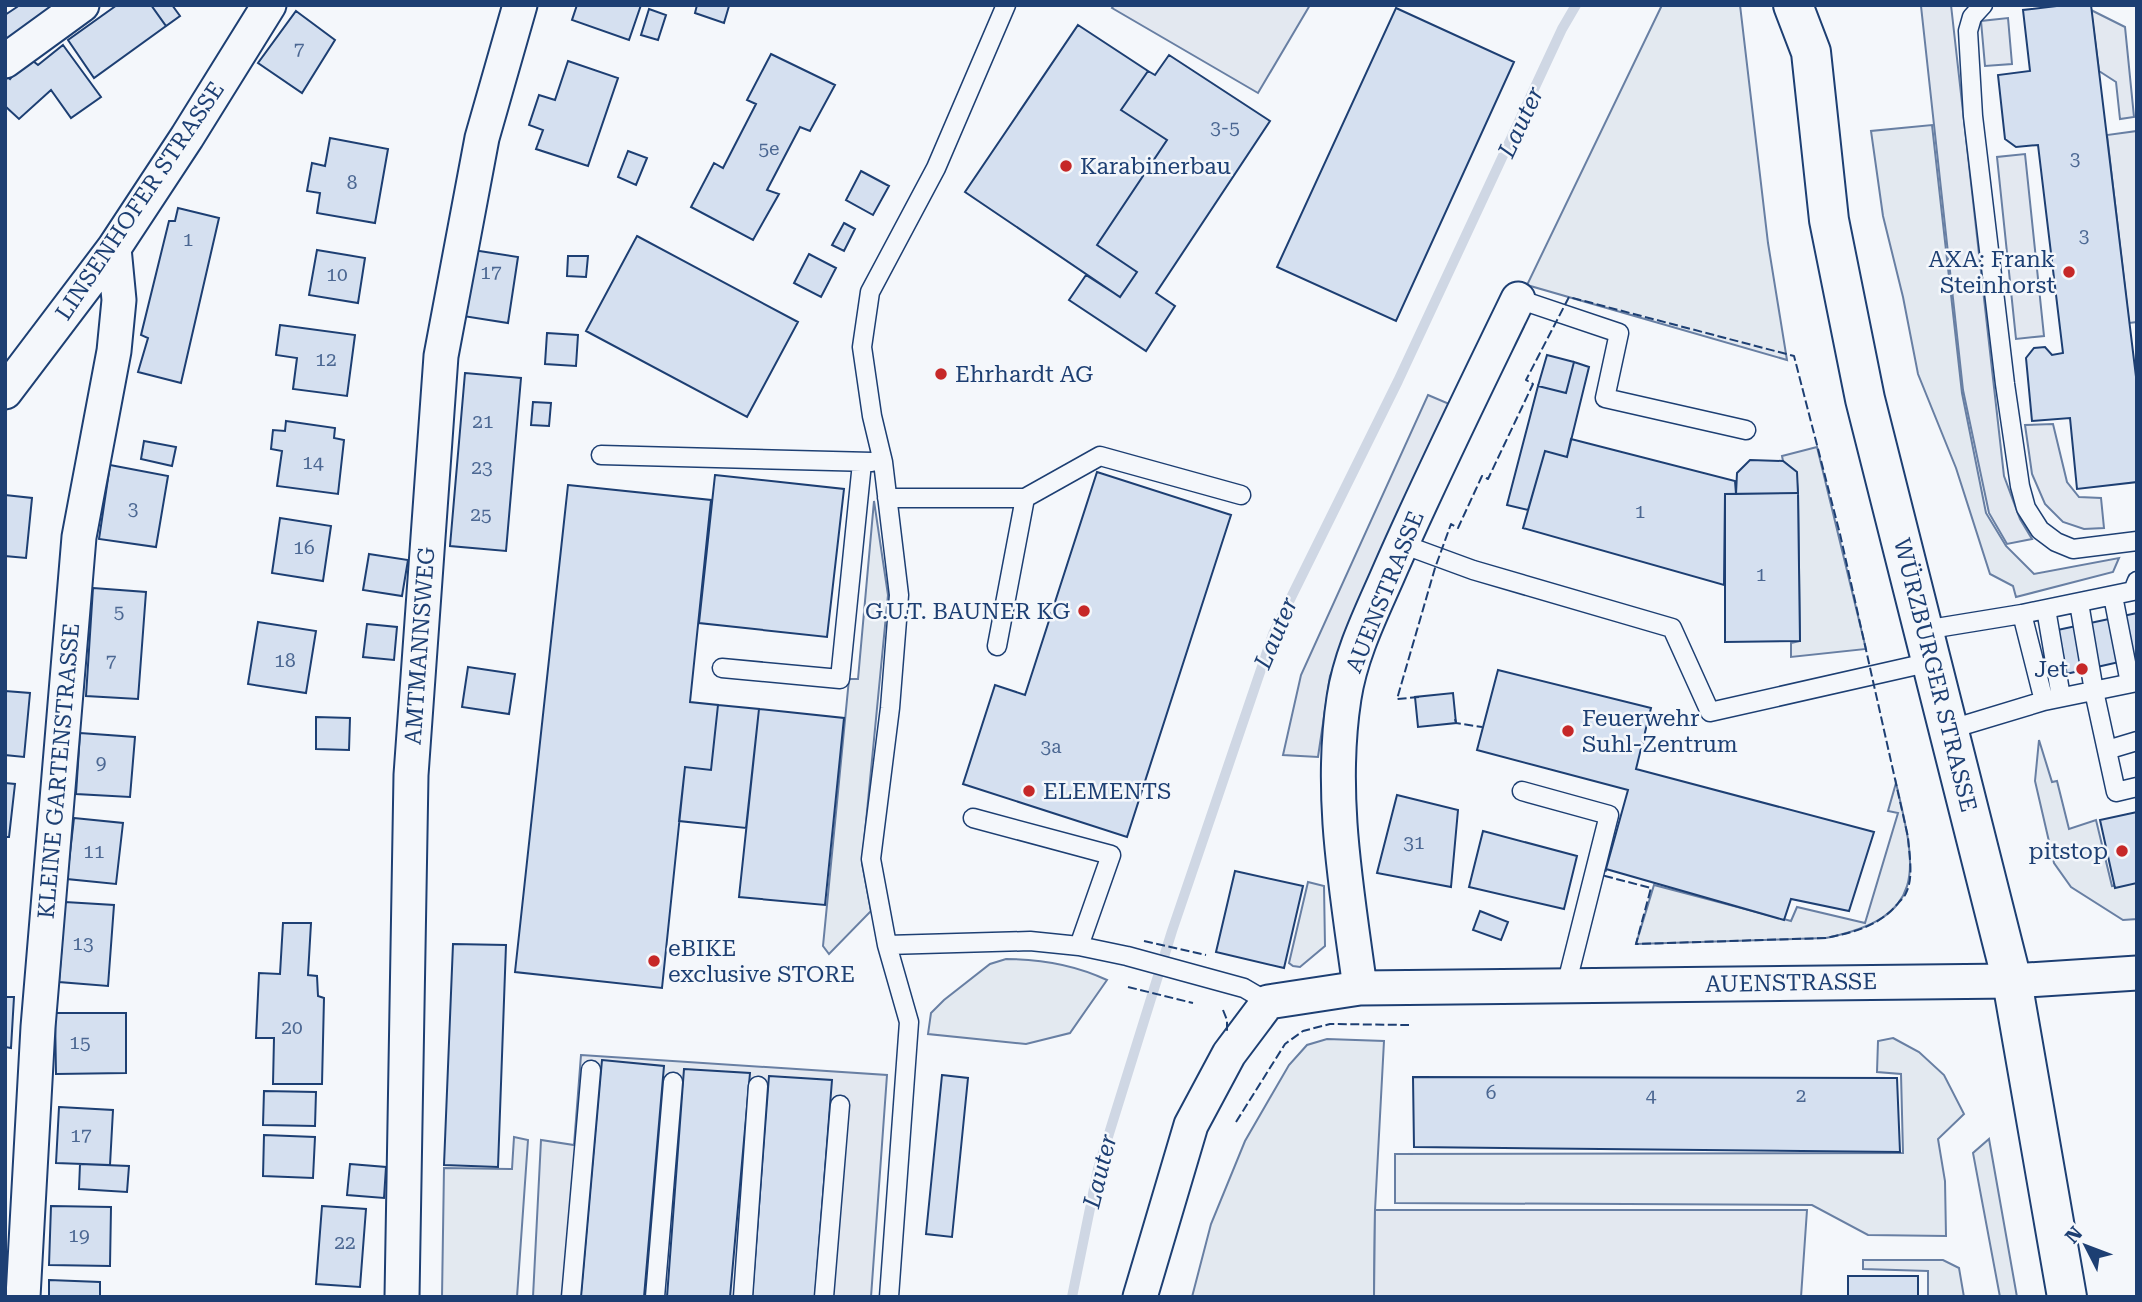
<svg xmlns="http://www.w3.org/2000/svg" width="2142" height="1302" font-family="'Roboto Serif',serif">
  <rect width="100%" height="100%" fill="#f4f7fb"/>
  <path fill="#e3e9f0" stroke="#687fa3" stroke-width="2" d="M1662,5H1740L1768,243L1787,360L1527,285Z
    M1932,125L1962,393L1986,513L2006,546L2034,574L2119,558L2113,572L2016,597L2013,586L1990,574L1956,468L1918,374L1903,297L1883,216L1871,131Z
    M1817,447L1866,649L1791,657V643L1800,641L1798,493L1796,472L1783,461L1782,456Z
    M874,501L888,595L862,863L871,911L829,954L823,946L849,679H858Z
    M2039,740L2052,782L2057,781L2069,829L2096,820L2112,886L2137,882V919L2123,920L2071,887L2054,863L2035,781Z
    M1896,783C1916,868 1930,917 1826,938L1636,944L1654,885L1791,921L1797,907L1865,923L1898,813L1888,811Z
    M1308,882L1324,886L1325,946L1300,967L1293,966L1289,963Z
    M1006,959C1041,959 1075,965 1107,980L1070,1033L1026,1044L928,1034L931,1013L944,1000L990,964Z
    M1893,1038L1919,1052L1944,1075L1964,1114L1938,1139L1945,1181L1946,1236L1868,1235L1812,1205L1395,1203V1154L1903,1153L1901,1074L1877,1072L1878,1041Z
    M1327,1039L1384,1041L1375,1210L1374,1297H1192L1211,1224L1245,1141L1289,1065L1307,1045Z
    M514,1137L528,1140L517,1297H442L444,1168L512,1169Z
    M1989,1139L2017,1297H2000L1973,1153Z
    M1863,1260H1943L1959,1268L1964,1297H1928V1271L1863,1269Z"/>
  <path fill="#e3e8f0" stroke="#687fa3" stroke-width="2" d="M1114,5H1310L1258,93L1112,8Z
    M1951,5L2004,476L2020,519L2032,539L2007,544L1989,513L1963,390L1921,6Z
    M2091,10L2125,27L2134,117L2120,119L2116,82L2099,71Z
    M2008,18L2012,64L1985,66L1981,21Z
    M2137,131V322L2129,323L2107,135Z
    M2025,154L2044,336L2016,339L1997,157Z
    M1428,395L1454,406L1364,595L1330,676L1318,757L1283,755L1301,675Z
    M2053,424L2067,482L2079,497L2101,498L2104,528L2084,529L2063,522L2045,504L2032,474L2025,425Z
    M581,1055L887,1075L871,1297H533L541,1140L574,1145Z
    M1375,1210H1807L1801,1297H1374Z"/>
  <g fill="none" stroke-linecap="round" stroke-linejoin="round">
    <path stroke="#cfd7e4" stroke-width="10" d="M1072,1297L1098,1169L1172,931L1273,634L1398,381L1562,29L1576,5"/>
  </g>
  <path fill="#d5e0f0" stroke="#1d3f73" stroke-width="2" d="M16,5H58L5,42V15L17,7Z
    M117,5H151L166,26L94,78L68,40Z
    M151,5H172L180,16L166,26Z
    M577,5H641L629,40L572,20Z
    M697,5H726L729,6L724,23L695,13Z
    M2065,5H2091L2137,385V482L2077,489L2070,418L2032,421L2026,358L2034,348L2045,347L2052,355L2063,353L2038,145L2016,147L2005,139L1998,75L2030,71L2023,10Z
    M1396,8L1514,62L1396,321L1277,267Z
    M649,9L666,15L658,40L641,35Z
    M296,11L335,40L302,93L258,63Z
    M1078,25L1148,71L1121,110L1167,140L1097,245L1137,272L1120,297L965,192Z
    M63,45L101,97L71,118L51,90L19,119L5,106V75L10,79L28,57L38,65Z
    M771,54L835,85L810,131L800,127L767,190L779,194L753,240L691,207L714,163L723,168L756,104L747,100Z
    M1169,55L1270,121L1156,293L1175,306L1146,351L1069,300L1086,275L1120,297L1137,272L1097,245L1167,140L1121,110L1148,71L1155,75Z
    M568,61L618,78L588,166L536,149L543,130L529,125L539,95L555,100Z
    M330,138L388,149L375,223L317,213L320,193L307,191L312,163L325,166Z
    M628,151L647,158L636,185L618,177Z
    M861,171L889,186L873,215L846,200Z
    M178,208L219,218L181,383L138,372L148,338L141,335L169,221H175Z
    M844,223L855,229L844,251L832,245Z
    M637,236L798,322L747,417L586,331Z
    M317,250L365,258L358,303L309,295Z
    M473,250L518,257L508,323L463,316Z
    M809,254L836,268L821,297L794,283Z
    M568,256H588L586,277L567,276Z
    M280,325L355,335L347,396L293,389L297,358L276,355Z
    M547,333L578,335L576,366L545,364Z
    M1547,355L1574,362L1566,393L1538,386Z
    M1574,362L1589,367L1567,457L1545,451L1528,510L1507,505L1538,386L1566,393Z
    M465,373L521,378L506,551L450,546Z
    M533,402L551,403L549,426L531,425Z
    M286,421L335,428L334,438L344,440L338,494L277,486L282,451L271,449L273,430L285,431Z
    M1571,439L1735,481L1736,494H1725L1724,585L1523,528L1545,451L1567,457Z
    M144,441L176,447L172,466L141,459Z
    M1750,460L1783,461L1797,472L1798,493L1736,494L1737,473Z
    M110,465L168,476L156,547L99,539Z
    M1097,472L1231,515L1127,837L963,784L995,685L1025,695Z
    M715,475L844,489L827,637L699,623Z
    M568,485L711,500L690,702L718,705L711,770L685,767L662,988L515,972Z
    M1798,493L1800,641L1725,642V494Z
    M5,495L32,498L26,558L5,556Z
    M280,518L331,526L323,581L272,573Z
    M369,554L408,560L402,596L363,590Z
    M93,588L146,592L138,699L86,696Z
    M2137,613V658L2057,676L2048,632Z
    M258,622L316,631L306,693L248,684Z
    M367,624L397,627L394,660L363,657Z
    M468,667L515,674L509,714L462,707Z
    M1498,670L1651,708L1636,769L1874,832L1849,911L1791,899L1784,920L1606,869L1628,790L1477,750Z
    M5,691L30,693L24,757L5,755Z
    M1453,693L1456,723L1418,727L1415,697Z
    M718,705L759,709L746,828L679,821L685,767L711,770Z
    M759,709L844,718L825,905L739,897Z
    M316,717L350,718L349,750L316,749Z
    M80,733L135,737L130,797L76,794Z
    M5,783L15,784L9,837H5Z
    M1397,795L1458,810L1451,887L1377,873Z
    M2137,812V883L2115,888L2100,820Z
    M74,818L123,823L116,884L67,879Z
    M1483,831L1577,856L1564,909L1469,887Z
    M1235,871L1303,886L1284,968L1216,952Z
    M65,902L114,905L108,986L59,982Z
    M1480,911L1508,922L1501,940L1473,930Z
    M283,923H311L308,975L317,976L318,996L324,998L322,1084H273L274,1038H256L259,973L280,974Z
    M453,944L506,945L498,1167L444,1165Z
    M5,997H14L11,1048L5,1047Z
    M55,1013H126V1073L56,1074Z
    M602,1060L664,1066L644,1297H581Z
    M684,1069L750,1073L730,1297H667Z
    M942,1075L968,1078L952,1237L926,1234Z
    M769,1076L832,1080L815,1297H752Z
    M1413,1077L1897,1078L1900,1152L1414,1147Z
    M264,1091L316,1092L315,1126L263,1125Z
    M59,1107L113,1110L110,1165L56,1163Z
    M264,1135L315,1137L313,1178L263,1176Z
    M80,1164L129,1166L127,1192L79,1189Z
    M350,1164L386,1167L384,1198L347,1195Z
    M51,1206L111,1207L110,1266L49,1265Z
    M322,1206L366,1209L360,1287L316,1284Z
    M1848,1276H1918V1297H1848Z
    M49,1280L100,1282V1297H49Z"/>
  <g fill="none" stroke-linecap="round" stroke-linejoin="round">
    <g stroke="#1d3f73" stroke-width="21">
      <path id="lane" d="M1006,5L936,168L870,292L862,347L872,416L883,462L899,595L890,708L871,859L887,945L1030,941L1079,946L1127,956L1244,988L1268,1002
        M1983,5L1972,17L1968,31L1973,116L2005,384L2020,486L2026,508L2040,530L2056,542L2073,549L2137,541
        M1518,299L1619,333L1605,398L1746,430
        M601,455L872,462
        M887,498H1025L997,646
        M1025,498L1100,456L1241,495
        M1402,544L1473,570L1672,628L1710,712L1931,662
        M2113,596L2130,683
        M2079,603L2094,691L2116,792L2137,787
        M2046,609L2061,697
        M2022,614L2133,591L2137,581
        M1924,630L2022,614L2044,701L1948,730
        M722,668L840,679L862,463
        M2044,701L2137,682
        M2107,750L2137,741
        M1522,791L1609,815L1566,986
        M973,818L1111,855L1079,946
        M887,945L909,1022L889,1297
        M571,1297L591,1070
        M655,1297L673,1082
        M743,1297L758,1086
        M824,1297L840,1105"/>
    </g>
    <g stroke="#1d3f73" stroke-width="37">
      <path id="street" d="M5,61L82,5
        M5,392L114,248L187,137L269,5
        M1360,988C1347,891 1329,795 1344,698C1351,652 1373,610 1391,568C1431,477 1475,388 1518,299
        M23,1297L38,1027L79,537L114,351L119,300L114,248
        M402,1297L411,775L441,356L482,138L520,5
        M1140,1297L1191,1125L1229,1054L1268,1002L1360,988L2012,981L2137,973"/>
    </g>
    <g stroke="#1d3f73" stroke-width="42">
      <path id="secondary" d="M1793,5L1811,52L1829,220L1865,399L2012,981L2067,1297"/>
    </g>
    <use href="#lane" stroke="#f4f7fb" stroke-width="18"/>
    <use href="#street" stroke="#f4f7fb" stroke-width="33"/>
    <use href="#secondary" stroke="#f4f7fb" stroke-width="38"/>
    <path stroke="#1d3f73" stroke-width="2" stroke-dasharray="9 3.5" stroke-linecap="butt" d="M1419,697L1397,699L1435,568L1451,524L1458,528L1482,476L1488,479L1533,384L1526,380L1569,297L1794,356L1840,534L1908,837C1909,854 1914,877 1906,893C1905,896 1902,899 1899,902C1880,926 1855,932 1826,938L1636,944L1651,888L1605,876L1606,869
      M1455,719L1456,723L1482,727
      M1144,941L1206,955
      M1128,987L1193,1003
      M1223,1010L1227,1020V1033
      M1236,1122L1285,1044L1303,1031L1330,1024L1409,1025"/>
  </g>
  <g fill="#c62828" stroke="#f4f7fb" stroke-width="2.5">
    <circle cx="1066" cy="166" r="7"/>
    <circle cx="2069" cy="272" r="7"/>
    <circle cx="941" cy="374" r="7"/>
    <circle cx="1084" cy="611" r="7"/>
    <circle cx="2082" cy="669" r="7"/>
    <circle cx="1568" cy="731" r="7"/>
    <circle cx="1029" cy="791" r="7"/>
    <circle cx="2122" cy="851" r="7"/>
    <circle cx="654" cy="961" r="7"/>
  </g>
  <g text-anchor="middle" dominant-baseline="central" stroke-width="5" stroke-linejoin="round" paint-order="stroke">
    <g font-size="19" fill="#4b6792">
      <text x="299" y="49">7</text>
      <text x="1225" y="127">3-5</text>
      <text x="769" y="148">5e</text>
      <text x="2075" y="158">3</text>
      <text x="352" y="182">8</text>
      <text x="2084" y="235">3</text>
      <text x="188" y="239">1</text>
      <text x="491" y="272">17</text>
      <text x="337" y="274">10</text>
      <text x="326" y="359">12</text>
      <text x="483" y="421">21</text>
      <text x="313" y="462">14</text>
      <text x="482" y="467">23</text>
      <text x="133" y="508">3</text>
      <text x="1640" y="511">1</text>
      <text x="481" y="514">25</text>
      <text x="304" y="547">16</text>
      <text x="1761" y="574">1</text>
      <text x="119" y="611">5</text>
      <text x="285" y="660">18</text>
      <text x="111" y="661">7</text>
      <text x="1051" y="746">3a</text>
      <text x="101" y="762">9</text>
      <text x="1414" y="842">31</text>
      <text x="94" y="851">11</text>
      <text x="83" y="943">13</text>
      <text x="292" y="1027">20</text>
      <text x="80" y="1042">15</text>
      <text x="1491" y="1092">6</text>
      <text x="1651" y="1095">4</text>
      <text x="1801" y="1095">2</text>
      <text x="81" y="1135">17</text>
      <text x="79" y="1235">19</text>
      <text x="345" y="1242">22</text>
    </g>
    <g font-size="23" fill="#1d3f73" stroke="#f4f7fb" text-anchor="start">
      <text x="1080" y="166">Karabinerbau</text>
      <text x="2055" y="259" text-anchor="end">AXA: Frank<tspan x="2055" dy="26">Steinhorst</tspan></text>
      <text x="955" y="374">Ehrhardt AG</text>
      <text x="1070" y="611" text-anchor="end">G.U.T. BAUNER KG</text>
      <text x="2068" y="669" text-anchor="end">Jet</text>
      <text x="1582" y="718">Feuerwehr<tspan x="1582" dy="26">Suhl-Zentrum</tspan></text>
      <text x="1043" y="791">ELEMENTS</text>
      <text x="2108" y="851" text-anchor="end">pitstop</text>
      <text x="668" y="948">eBIKE<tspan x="668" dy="26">exclusive STORE</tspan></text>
    </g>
    <g font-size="23" fill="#1d3f73" stroke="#f4f7fb">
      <text transform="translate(140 201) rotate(-56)">LINSENHOFER STRASSE</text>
      <text transform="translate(1385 592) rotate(-68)">AUENSTRASSE</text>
      <text transform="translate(420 646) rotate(-86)">AMTMANNSWEG</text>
      <text transform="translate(1935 675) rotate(76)">WÜRZBURGER STRASSE</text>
      <text transform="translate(59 771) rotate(-85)">KLEINE GARTENSTRASSE</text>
      <text transform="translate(1791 983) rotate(-1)">AUENSTRASSE</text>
    </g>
    <g font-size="24" font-style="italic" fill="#1d3f73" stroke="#f4f7fb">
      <text transform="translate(1521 122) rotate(-65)">Lauter</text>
      <text transform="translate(1276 633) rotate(-67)">Lauter</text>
      <text transform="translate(1100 1171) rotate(-76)">Lauter</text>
    </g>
  </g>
  <rect width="2142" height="1302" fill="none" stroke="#1d3f73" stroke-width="14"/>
  <g transform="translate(2086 1246) rotate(312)" stroke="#f4f7fb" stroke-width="5" paint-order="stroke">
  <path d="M0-5L12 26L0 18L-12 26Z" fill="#1d3f73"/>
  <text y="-10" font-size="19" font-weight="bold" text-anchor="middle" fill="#1d3f73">N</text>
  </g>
</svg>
